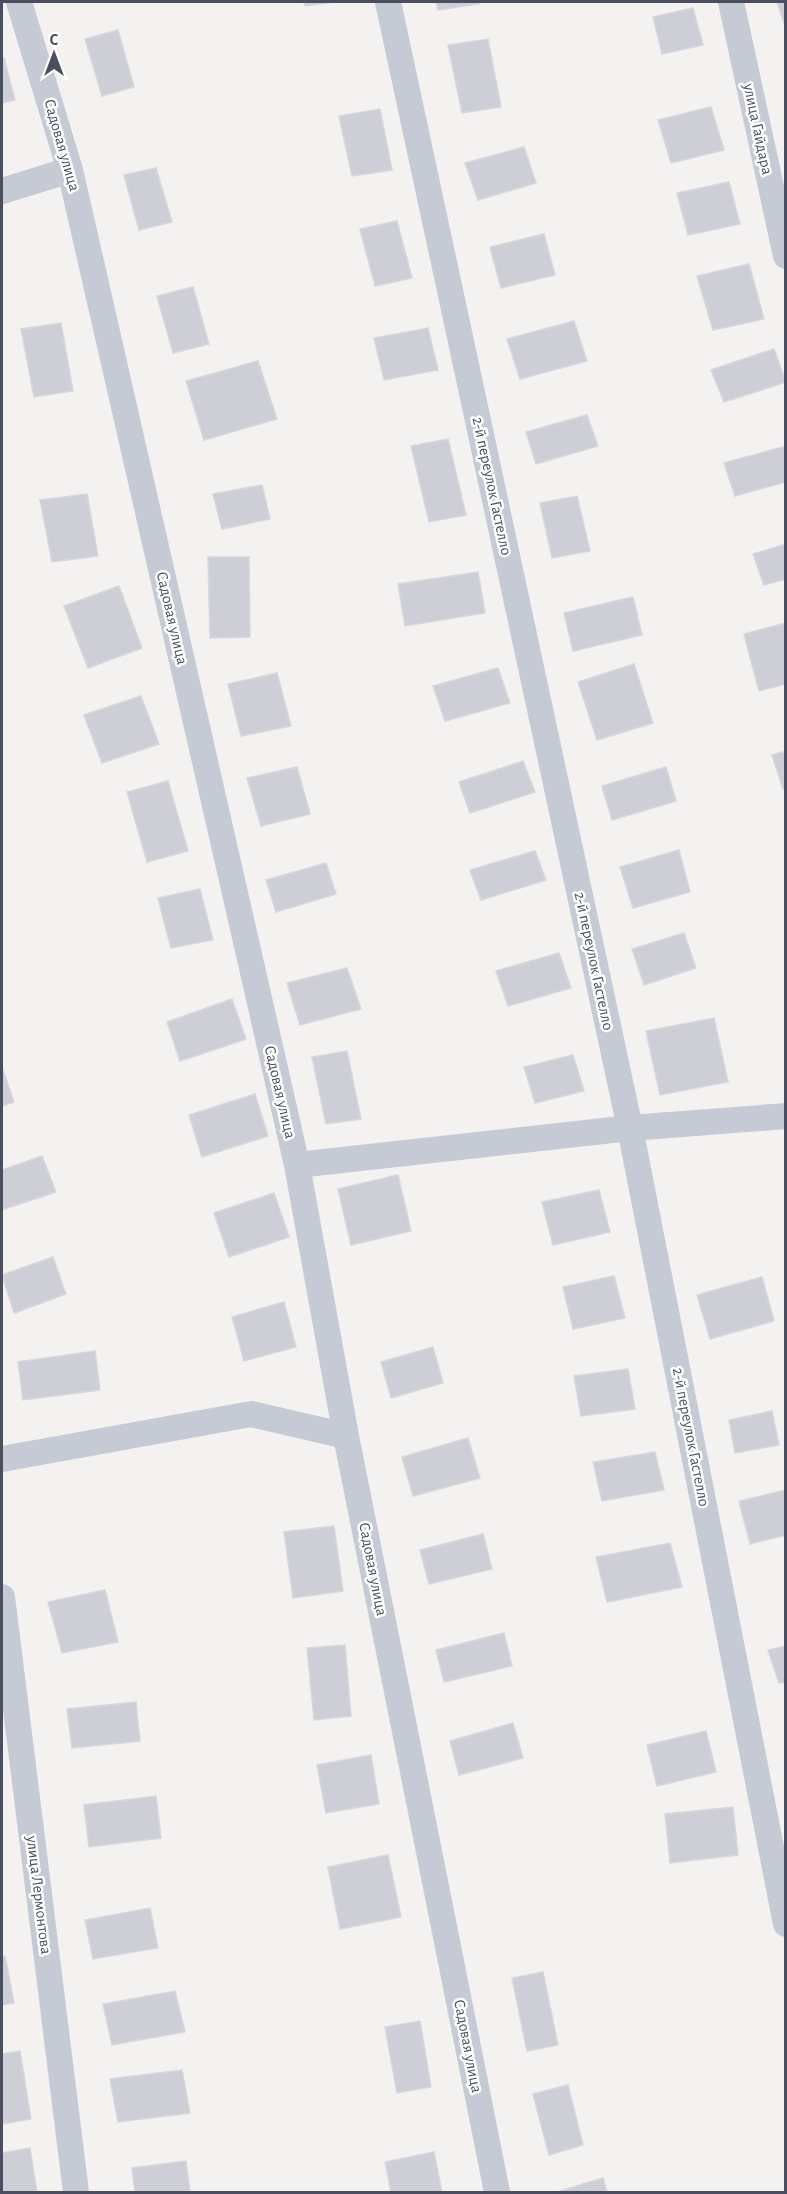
<svg xmlns="http://www.w3.org/2000/svg" width="787" height="2194" font-family="'Alegreya Sans',sans-serif">
  <rect width="100%" height="100%" fill="#f4f2f1"/>
  <path fill="#cecfd6" stroke="#d6d6dc" stroke-width="1.5" d="M304,2H335L305,6Z
    M436,2H478L479,4L438,10Z
    M777,2H786V29Z
    M693,8L703,45L662,54L653,17Z
    M118,30L134,87L102,96L85,39Z
    M488,39L501,107L462,113L448,45Z
    M4,58L15,100L2,103V59Z
    M711,107L724,150L671,163L658,120Z
    M380,109L392,170L352,176L339,116Z
    M524,147L536,183L478,200L465,163Z
    M156,168L172,222L139,230L124,175Z
    M729,182L740,224L688,235L677,193Z
    M397,221L412,278L375,286L360,229Z
    M544,234L555,275L501,288L490,247Z
    M749,264L764,319L713,330L697,276Z
    M193,287L209,344L173,353L157,296Z
    M574,321L587,361L520,379L507,339Z
    M61,323L73,391L34,397L21,329Z
    M428,328L438,370L384,380L374,338Z
    M774,349L786,382L724,402L711,370Z
    M258,361L277,419L204,440L186,381Z
    M587,415L598,446L536,464L526,432Z
    M448,439L466,515L429,522L411,446Z
    M786,446V482L735,496L724,463Z
    M262,485L270,519L222,529L213,494Z
    M87,494L98,556L52,562L40,500Z
    M577,496L590,551L552,558L540,503Z
    M786,544V579L764,585L753,554Z
    M208,557H249L250,637L210,638Z
    M478,572L485,613L405,626L398,584Z
    M119,586L142,648L88,668L64,606Z
    M633,597L642,635L573,651L564,613Z
    M786,623V684L759,691L744,634Z
    M634,664L653,723L597,740L578,682Z
    M498,668L510,703L445,721L433,686Z
    M277,673L291,726L241,736L228,684Z
    M141,696L159,744L102,763L84,715Z
    M786,751V788L783,789L772,755Z
    M523,761L535,792L470,813L459,782Z
    M297,767L310,814L261,826L247,778Z
    M666,767L676,801L612,820L602,786Z
    M168,781L188,851L147,862L127,792Z
    M679,850L690,892L633,908L620,867Z
    M535,851L546,880L481,900L470,870Z
    M326,863L336,894L276,912L266,880Z
    M200,889L213,940L171,948L158,898Z
    M684,933L696,968L644,985L632,949Z
    M559,953L571,988L508,1006L496,971Z
    M347,968L361,1009L300,1025L287,983Z
    M232,999L246,1039L180,1061L167,1022Z
    M714,1018L728,1082L660,1095L646,1031Z
    M347,1051L361,1119L326,1124L312,1057Z
    M573,1055L584,1091L535,1103L524,1067Z
    M2,1067L14,1102L2,1106Z
    M255,1094L268,1136L202,1157L189,1115Z
    M42,1156L56,1192L2,1210V1170Z
    M398,1175L411,1231L351,1245L338,1189Z
    M599,1190L610,1232L553,1245L542,1202Z
    M274,1193L289,1237L229,1257L214,1213Z
    M53,1257L66,1294L14,1313L2,1275Z
    M614,1276L625,1318L573,1329L563,1287Z
    M762,1277L774,1321L710,1339L697,1295Z
    M284,1302L296,1347L244,1361L232,1317Z
    M433,1347L443,1383L391,1398L381,1362Z
    M95,1351L100,1390L23,1400L18,1362Z
    M628,1369L635,1409L581,1416L574,1376Z
    M772,1411L779,1445L735,1453L729,1420Z
    M468,1438L480,1478L413,1496L402,1457Z
    M655,1452L664,1490L602,1501L593,1462Z
    M786,1490V1535L750,1544L739,1501Z
    M334,1526L343,1591L293,1598L284,1532Z
    M483,1534L492,1569L429,1584L420,1550Z
    M670,1543L682,1587L607,1602L596,1557Z
    M105,1590L118,1642L62,1653L48,1602Z
    M504,1633L512,1666L444,1682L436,1650Z
    M345,1645L351,1716L314,1720L307,1648Z
    M786,1646V1682L779,1683L768,1650Z
    M136,1702L140,1741L72,1748L67,1709Z
    M513,1723L523,1758L459,1775L450,1741Z
    M706,1731L716,1772L657,1786L647,1745Z
    M371,1755L379,1804L326,1813L317,1765Z
    M156,1796L161,1838L89,1847L84,1805Z
    M733,1807L738,1855L670,1863L665,1814Z
    M388,1855L401,1917L340,1929L328,1867Z
    M150,1908L158,1948L93,1959L85,1920Z
    M5,1956L14,2003L2,2005V1957Z
    M543,1972L558,2045L527,2051L512,1978Z
    M175,1991L185,2032L112,2045L103,2004Z
    M420,2021L431,2087L397,2093L385,2027Z
    M20,2051L31,2119L2,2124V2054Z
    M182,2070L190,2113L118,2122L110,2079Z
    M568,2085L583,2145L549,2155L533,2094Z
    M30,2148L37,2192H2V2153Z
    M434,2152L442,2192H391L385,2162Z
    M186,2161L190,2192H135L132,2168Z
    M603,2178L607,2192H557Z"/>
  <g fill="none" stroke-linecap="round" stroke-linejoin="round">
    <path stroke="#c6cad5" stroke-width="26" d="M19,2L70,170L297,1165L346,1436L497,2192
      M388,2L630,1128L786,1924
      M731,2L786,256
      M2,191L70,170
      M297,1165L630,1128L786,1116
      M2,1459L251,1414L346,1436
      M2,1597L76,2192"/>
  </g>
  <g text-anchor="middle" dominant-baseline="central" stroke-width="5" stroke-linejoin="round" paint-order="stroke">
    <g font-size="16" fill="#494f5f" stroke="#fff">
      <text transform="translate(758 129) rotate(78)">улица Гайдара</text>
      <text transform="translate(62 145) rotate(74)">Садовая улица</text>
      <text transform="translate(492 486) rotate(78)">2-й переулок Гастелло</text>
      <text transform="translate(172 618) rotate(77)">Садовая улица</text>
      <text transform="translate(594 961) rotate(78)">2-й переулок Гастелло</text>
      <text transform="translate(280 1092) rotate(77)">Садовая улица</text>
      <text transform="translate(691 1437) rotate(79)">2-й переулок Гастелло</text>
      <text transform="translate(373 1569) rotate(79)">Садовая улица</text>
      <text transform="translate(39 1895) rotate(83)">улица Лермонтова</text>
      <text transform="translate(468 2046) rotate(79)">Садовая улица</text>
    </g>
  </g>
  <rect width="787" height="2194" fill="none" stroke="#494f5f" stroke-width="6"/>
  <g transform="translate(54 54)" stroke="#ffffff" stroke-width="4.5" paint-order="stroke">
  <path d="M0-4.5L10 22L0 15L-10 22Z" fill="#494f5f"/>
  <text y="-9" font-size="16" font-weight="bold" text-anchor="middle" fill="#494f5f">С</text>
  </g>
</svg>
